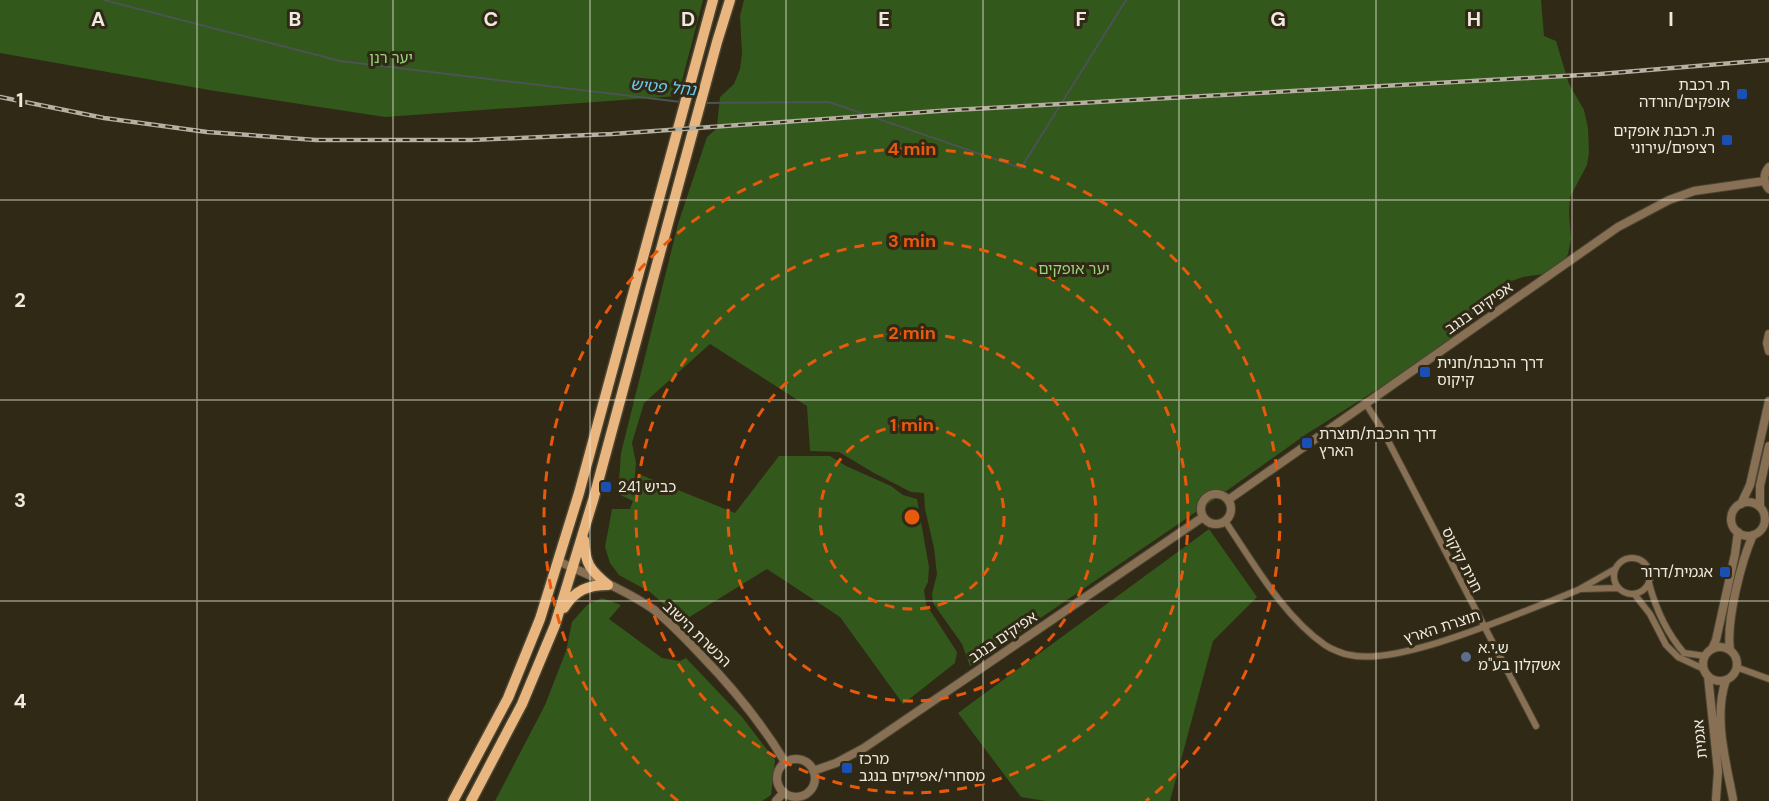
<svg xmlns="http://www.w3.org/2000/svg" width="1769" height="801" font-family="'DM Sans','Noto Sans Hebrew',sans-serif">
  <rect width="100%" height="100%" fill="#302916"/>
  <path fill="#32581b" d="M0,0H703L678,96L385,117L209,90L0,53Z
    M744,0H1541L1544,36L1556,41L1569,84L1584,110L1588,128L1589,152L1587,165L1570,197L1569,214L1571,239L1568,254L1558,272L1523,277L1500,285L1485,298L1449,344L1305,435L1218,497L970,666L962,644L933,603L932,594L937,574L934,548L925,509L924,493L911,492L874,473L839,452L810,451L807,406L710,344L644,403L632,443L636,463L633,498L641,475L735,513L779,456H830L846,466L891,486L903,495L917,499L929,567L928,582L924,590L926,604L957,652L955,663L903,704L840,617L767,569L683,621L650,592L619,575L610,563L605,547L612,509H630L633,501L618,494L621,453L678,224L707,137L715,130L717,126L720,97L734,84L740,69L742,54L740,16Z
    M1209,529L1257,597L1213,641L1170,801H1045L1021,797L958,713Z
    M602,598L621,605L609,619L662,658L680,661L686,658L742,717L775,760L771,795L762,801H495L545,705L566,651L572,622L587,605Z"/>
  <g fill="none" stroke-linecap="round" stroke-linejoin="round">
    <path stroke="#4b5353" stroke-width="2" d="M104,0L340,61L681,102
      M705,103L829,102L1021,168L1126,0"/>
    <g stroke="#4b4432" stroke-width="8">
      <path id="minor" d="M1366,404L1383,431L1536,726
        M1225,521C1253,562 1283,616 1325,645C1331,649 1343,654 1350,655C1397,666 1509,617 1556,599L1578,590L1615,569
        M1614 576a18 18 0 1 1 36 0a18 18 0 1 1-36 0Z
        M1649,583C1656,610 1666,632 1684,653L1705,656
        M1582,589L1618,588
        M1635,595L1650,614L1666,645L1678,657L1704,669
        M1736,667L1769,679"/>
    </g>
    <g stroke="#4b4432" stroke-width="10">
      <path id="tertiary" d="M1769,167C1763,174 1763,182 1769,189
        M1769,334L1767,343L1769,351
        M1201 509a15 15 0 1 1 30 0a15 15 0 1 1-30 0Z
        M1228,500L1618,227L1669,200L1694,191L1764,181
        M1731 519a17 17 0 1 1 34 0a17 17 0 1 1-34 0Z
        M1741,504L1750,485L1769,401
        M1760,507V486L1769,446
        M558,561C590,576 624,589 653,609C670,622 685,638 700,654C733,688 761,722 785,762
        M1703 664a17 17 0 1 1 34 0a17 17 0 1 1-34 0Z
        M1712,649L1716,640L1735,554L1738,532
        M1730,650C1726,621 1741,562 1753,535
        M1708,676L1718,771L1716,799
        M1726,680C1713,717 1726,762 1733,799
        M777 778a19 19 0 1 1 38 0a19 19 0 1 1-38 0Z
        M813,771L836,763L864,748L1203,517
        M776,801L784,792"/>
    </g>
    <g stroke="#4b4432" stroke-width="13">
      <path id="primary" d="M584,540C585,564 590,570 608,585
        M564,608C575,590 588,585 608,585
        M453,801L508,698L540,619L579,493L713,0
        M471,801L522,704L555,625L594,497L717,42L730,0"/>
    </g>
    <use href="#minor" stroke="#887055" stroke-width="6"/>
    <use href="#tertiary" stroke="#887055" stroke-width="8"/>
    <use href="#primary" stroke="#e8b67e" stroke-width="10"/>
    <g stroke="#b6b0a2" stroke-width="4.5">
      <path id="rail" d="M0,97L104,118L207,132L316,140H472L612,134L953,110L1600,74L1769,60"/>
    </g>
    <use href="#rail" stroke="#302916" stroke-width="2" stroke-dasharray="7" stroke-linecap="butt"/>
  </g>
  <path fill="none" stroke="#efeade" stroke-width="1.5" stroke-opacity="0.55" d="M197,0V801M393,0V801M590,0V801M786,0V801M983,0V801M1179,0V801M1376,0V801M1572,0V801M0,200H1769M0,400H1769M0,601H1769"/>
  <g fill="none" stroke="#e8590c" stroke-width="3" stroke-dasharray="10 8">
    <circle cx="912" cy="517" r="92"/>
    <circle cx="912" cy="517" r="184"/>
    <circle cx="912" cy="517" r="276"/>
    <path d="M678 801A368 368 0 1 1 1146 801"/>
  </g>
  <g fill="#1a4fb4" stroke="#302916" stroke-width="2">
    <rect x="1736" y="88" width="12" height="12" rx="3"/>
    <rect x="1721" y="134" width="12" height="12" rx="3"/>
    <rect x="1419" y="366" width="12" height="12" rx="3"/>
    <rect x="1301" y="437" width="12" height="12" rx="3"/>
    <rect x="600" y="481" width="12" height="12" rx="3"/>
    <rect x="1719" y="566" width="12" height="12" rx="3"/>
    <rect x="841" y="762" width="12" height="12" rx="3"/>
  </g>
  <circle fill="#5c6f8a" stroke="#302916" stroke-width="2" cx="1466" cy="657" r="6"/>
  <g text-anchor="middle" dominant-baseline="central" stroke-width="6" stroke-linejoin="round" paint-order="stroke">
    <g font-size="15" fill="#99d679" stroke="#302916">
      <text x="391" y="58">יער רנן</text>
      <text x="1074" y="269">יער אופקים</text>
    </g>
    <g font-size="15" fill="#efeade" stroke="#302916" text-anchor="start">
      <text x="1730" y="85" text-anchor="end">ת. רכבת<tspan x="1730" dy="17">אופקים/הורדה</tspan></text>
      <text x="1715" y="131" text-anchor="end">ת. רכבת אופקים<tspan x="1715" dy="17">רציפים/עירוני</tspan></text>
      <text x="1437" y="363">דרך הרכבת/חנית<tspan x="1437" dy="17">קיקוס</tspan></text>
      <text x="1319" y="434">דרך הרכבת/תוצרת<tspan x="1319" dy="17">הארץ</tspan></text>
      <text x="618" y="487">כביש 241</text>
      <text x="1713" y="572" text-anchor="end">אגמית/דרור</text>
      <text x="1478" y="648">ש.י.א<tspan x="1478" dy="17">אשקלון בע"מ</tspan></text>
      <text x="859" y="759">מרכז<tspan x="859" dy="17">מסחרי/אפיקים בנגב</tspan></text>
    </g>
    <g font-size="15" fill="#efeade" stroke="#302916">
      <text transform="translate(1479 308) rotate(-35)">אפיקים בנגב</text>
      <text transform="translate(1462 560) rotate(63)">חנית קיקוס</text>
      <text transform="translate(1442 627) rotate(-18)">תוצרת הארץ</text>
      <text transform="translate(697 634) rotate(44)">הכשרת הישוב</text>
      <text transform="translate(1003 637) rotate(-34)">אפיקים בנגב</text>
      <text transform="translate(1700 739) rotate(-96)">אגמית</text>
    </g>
    <g font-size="16" font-style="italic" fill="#6acff9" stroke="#302916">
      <text transform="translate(663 87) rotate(5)">נחל פטיש</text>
    </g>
  </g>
  <g font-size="20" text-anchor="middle" font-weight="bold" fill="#efeade" stroke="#302916" stroke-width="6" stroke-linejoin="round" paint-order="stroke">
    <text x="98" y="26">A</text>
    <text x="295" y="26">B</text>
    <text x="491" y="26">C</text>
    <text x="688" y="26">D</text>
    <text x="884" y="26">E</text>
    <text x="1081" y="26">F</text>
    <text x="1278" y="26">G</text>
    <text x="1474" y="26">H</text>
    <text x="1671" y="26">I</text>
    <text x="20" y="107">1</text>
    <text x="20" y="307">2</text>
    <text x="20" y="507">3</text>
    <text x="20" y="708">4</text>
  </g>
  <circle cx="912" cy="517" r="9" fill="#e8590c" stroke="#302916" stroke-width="3"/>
  <g font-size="18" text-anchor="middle" font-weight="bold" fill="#e8590c" stroke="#302916" stroke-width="6" stroke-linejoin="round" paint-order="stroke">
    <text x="912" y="155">4 min</text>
    <text x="912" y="247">3 min</text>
    <text x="912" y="339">2 min</text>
    <text x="912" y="431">1 min</text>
  </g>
</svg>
